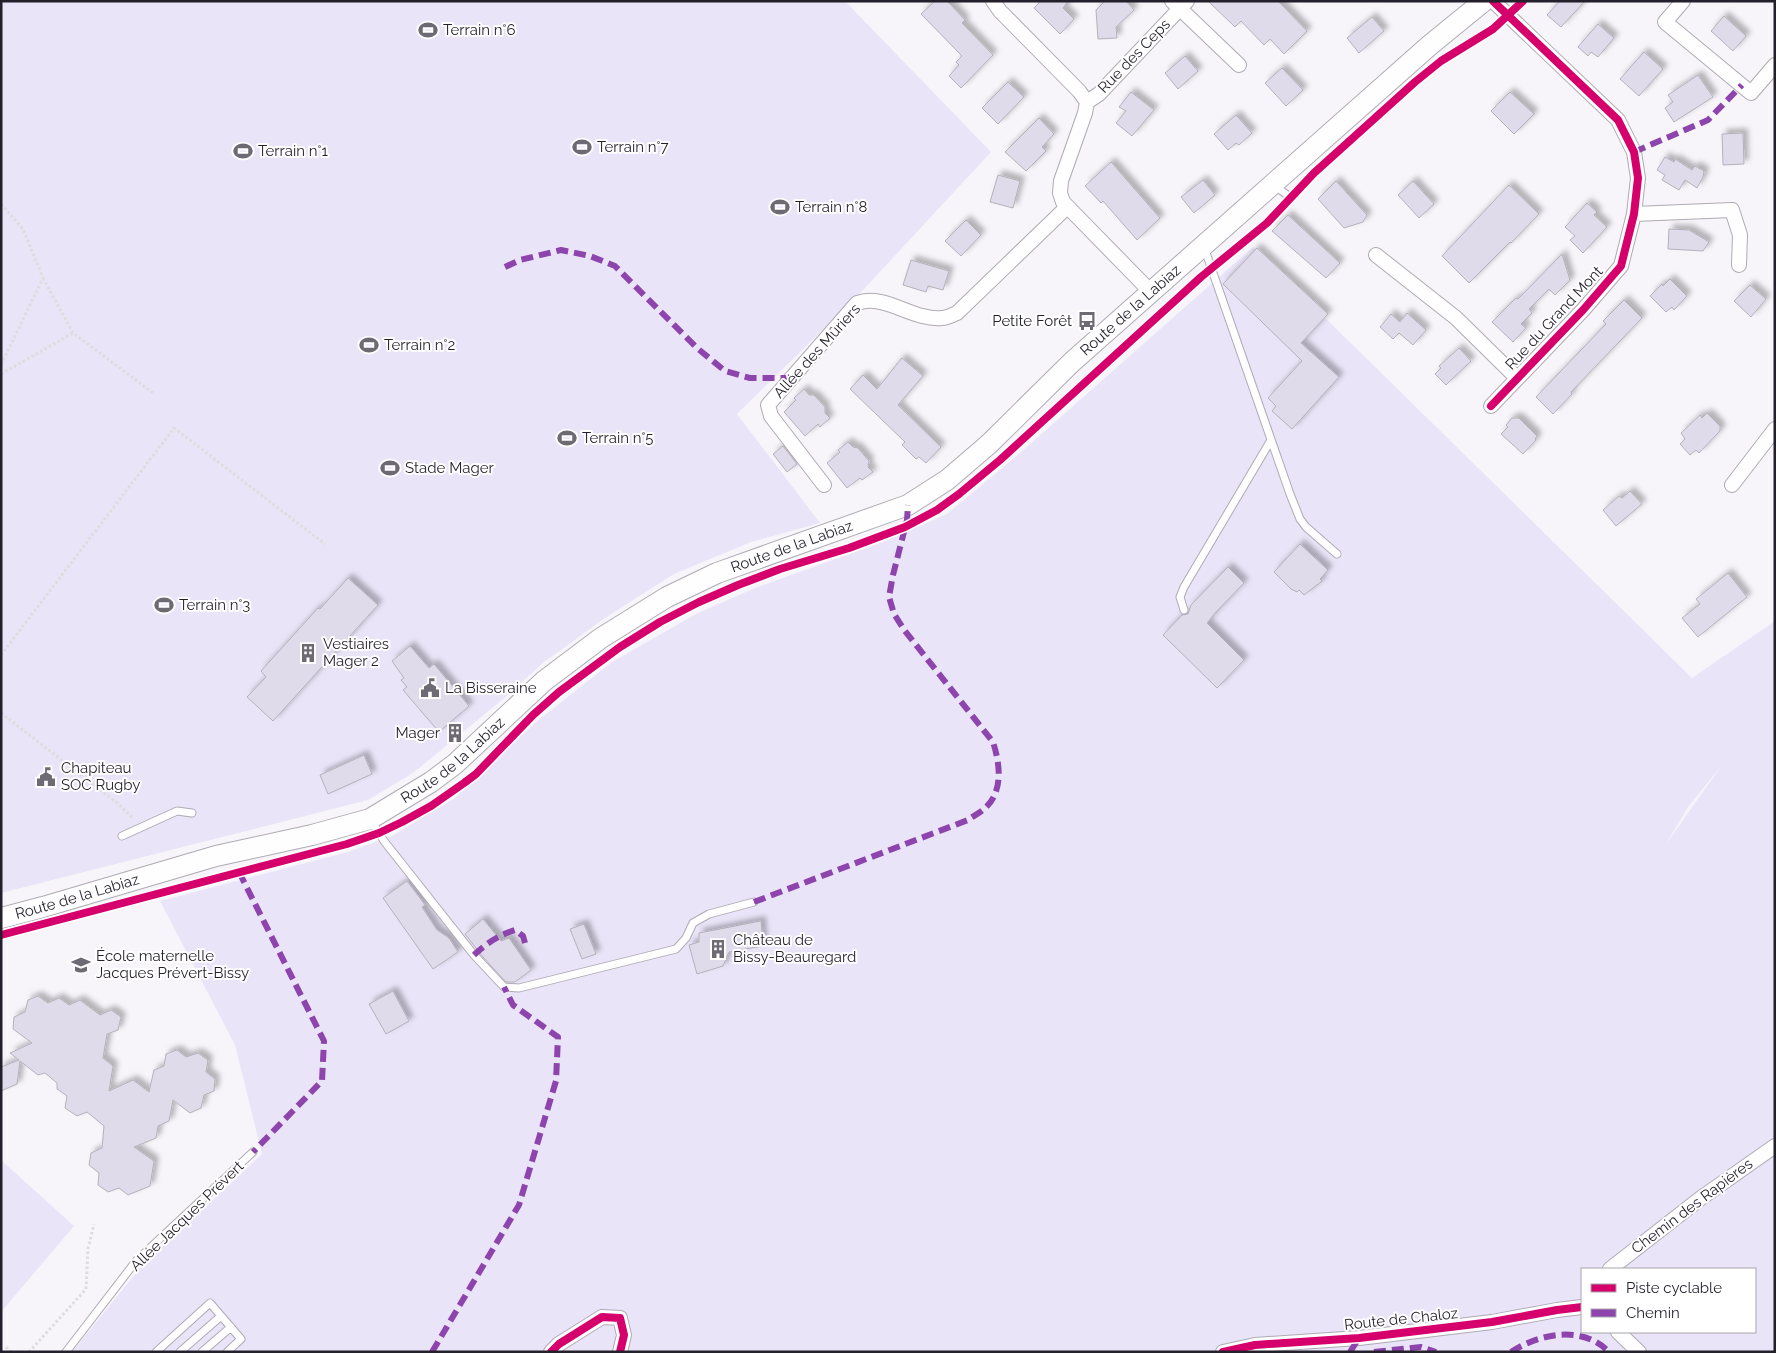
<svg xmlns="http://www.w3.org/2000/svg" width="1776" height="1353" font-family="Raleway,sans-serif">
  <defs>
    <filter id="shadow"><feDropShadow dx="4.5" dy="-4.5" stdDeviation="2.5" flood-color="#0004"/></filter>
  </defs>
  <rect width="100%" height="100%" fill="#f7f5fa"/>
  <path fill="#eae4f8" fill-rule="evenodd" d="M1,1H845L991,152L865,288L737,414L820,523L751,542L674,574L605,618L543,663L502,700L413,773L368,800L1,893Z
    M1253,247L1692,678L1775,621V1352H72L141,1267L262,1154L235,1045L160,901L348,852L392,836L455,798L536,722L612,662L696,614L755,588L883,542L947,514L1020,453ZM1722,765L1666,844L1688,807ZM1582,1269H1755V1332H1582Z
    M1,1160L74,1226L1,1312Z"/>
  <path fill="#e0dbeb" stroke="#b4b1b9" filter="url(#shadow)" d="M935,1H946L950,4L965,20L962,23L993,55L961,88L949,76L959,65L956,62L962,56L921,14Z
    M1041,1H1068L1063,8L1074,19L1060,34L1034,8Z
    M1105,1H1126L1134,10L1116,27L1117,38L1098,39L1096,10Z
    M1208,1H1278L1307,31L1284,54L1270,39L1264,45L1241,21L1235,27Z
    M1560,1H1585L1561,27L1547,15Z
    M1724,16L1746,36L1733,51L1711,31Z
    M1372,17L1384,31L1359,53L1347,38Z
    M1598,24L1614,38L1598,57L1591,52L1588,56L1578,47Z
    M1644,52L1663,69L1639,96L1620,79Z
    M1185,56L1198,71L1178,89L1165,73Z
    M1282,68L1303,90L1286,106L1265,83Z
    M1698,75L1713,97L1674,122L1665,108L1673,102L1668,95Z
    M1008,82L1024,97L998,124L982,108Z
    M1131,92L1154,110L1132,136L1116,123L1126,111L1119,107Z
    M1510,92L1534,114L1514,134L1491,111Z
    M1236,115L1252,133L1239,145L1236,143L1228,150L1214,134Z
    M1039,118L1054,134L1042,147L1046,151L1026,171L1005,152Z
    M1743,133L1744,164L1723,165L1722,134Z
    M1665,157L1674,162L1675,159L1692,170L1695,166L1704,171L1703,177L1697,188L1685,180L1679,190L1662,180L1665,175L1657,170Z
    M1111,162L1160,218L1137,240L1103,201L1101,203L1085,186Z
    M998,175L1020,181L1013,208L990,202Z
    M1203,180L1215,195L1194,213L1181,197Z
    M1336,181L1367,215L1363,222L1344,228L1318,199Z
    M1413,181L1434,204L1419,218L1398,195Z
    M1509,185L1539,214L1511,243L1510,242L1469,283L1442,256Z
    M1587,203L1597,212L1594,215L1607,227L1583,253L1570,240L1575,236L1565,227Z
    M1288,215L1340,263L1326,278L1272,231Z
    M966,220L981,235L961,256L945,241Z
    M1669,229L1689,230L1709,242L1703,251L1668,249Z
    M1257,248L1328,314L1301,343L1339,377L1292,429L1272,411L1276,406L1268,398L1302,361L1223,284Z
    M1562,254L1570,280L1555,295L1549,289L1529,309L1532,313L1521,324L1526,328L1513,342L1492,322L1516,298L1518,299Z
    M911,260L949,271L943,290L928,286L926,292L903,285Z
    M1670,279L1687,296L1674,310L1672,307L1666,312L1650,296L1662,284L1663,286Z
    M1750,285L1766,299L1751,317L1734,301Z
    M1624,300L1642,318L1571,392L1572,394L1553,414L1536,397L1606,324L1603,321Z
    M1407,313L1426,330L1413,345L1399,333L1393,339L1380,327L1391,314L1400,322Z
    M1459,348L1471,361L1446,385L1435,374L1441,368L1439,366Z
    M902,358L923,376L898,405L941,447L926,463L919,457L916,459L902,445L905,442L850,389L863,375L877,389Z
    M804,389L809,395H814L825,407V413L830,418L820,427L818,424L805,436L784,412L796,400L794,398Z
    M1707,413L1720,426V431L1699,453L1696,450L1690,455L1680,444L1685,439L1681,433L1700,415L1702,418Z
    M1512,418H1519L1537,436L1535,439L1536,440L1523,454L1501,434L1508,427L1506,425Z
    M848,442L853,447L858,448L869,461L868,467L873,472L862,480L860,478L847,488L827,463L840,452L838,450Z
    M783,446L797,464L787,472L773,454Z
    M1630,491L1642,504L1616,526L1603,510L1619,496L1622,498Z
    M1300,544L1328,570L1320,579L1322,581L1304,595L1299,590L1297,592L1291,589L1274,572Z
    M1228,567L1244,583L1215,613L1207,623L1244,660L1217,688L1163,635L1182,615L1188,614L1191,605Z
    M1728,573L1747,597L1698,637L1682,618L1700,604L1696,599Z
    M348,578L378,605L273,721L247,697L266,677L261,671L318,608L320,609Z
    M410,646L429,668L434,664L469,706L439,732L403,690L407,687L401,680L404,678L392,661Z
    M364,755L372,774L328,794L320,775Z
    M407,881L425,905L422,907L437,930L449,938L458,952L433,969L383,898Z
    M483,919L501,941L509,938L531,970L515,982H506L483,957L465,934Z
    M761,921L763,946L729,952L723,966L697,974L689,945L699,942V933Z
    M584,924L596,954L582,959L570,929Z
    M393,991L409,1021L386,1034L369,1004Z
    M38,996L48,1003L59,998L69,1005L80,1000L100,1015L111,1010L121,1017L118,1030L107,1034L103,1058L113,1066L109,1091L133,1080L149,1092L154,1070L164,1066L166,1054L177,1050L186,1057L198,1053L208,1060L206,1072L215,1079L214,1091L204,1095L201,1108L190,1113L173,1100L169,1121L158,1126L156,1138L134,1147L154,1161L150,1186L128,1195L119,1188L108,1192L98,1185L99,1173L89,1165L91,1153L102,1148L104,1126L87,1112L77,1116L65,1108L67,1096L57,1089V1083L45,1073L38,1075L20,1061L17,1084L1,1091V1067L19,1060L10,1053L32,1043L13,1029L14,1017L25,1012L28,1000Z"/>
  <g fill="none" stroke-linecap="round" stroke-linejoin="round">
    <g stroke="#aeabb3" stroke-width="9">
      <path id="service" d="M1275,186L1290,197
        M1204,247L1290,494L1300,519L1306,527L1337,554
        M1184,610L1180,597L1184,587L1271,440
        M371,820L384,841L474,955L504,987L519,988L676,949L686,938L693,923L709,914L754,902
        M122,836L177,811L192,813
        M66,1352L136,1261L253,1152
        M156,1352L210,1303L241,1339L227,1352
        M180,1352L221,1316
        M202,1352L231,1327"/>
    </g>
    <g stroke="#aeabb3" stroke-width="16">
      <path id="minor" d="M993,1L1000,11L1079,91L1087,102L1085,113L1061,181L1060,193L1063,202L1151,292
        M1172,1L1239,65
        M1683,1L1665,22L1751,93L1775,65
        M1087,102L1099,94L1187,1
        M1634,214L1732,210L1740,235L1739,265
        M1376,255L1456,318L1517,378
        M1491,406L1583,310L1621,266L1634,214L1638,178L1634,152L1618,120L1493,1
        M824,485L771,416L768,405L857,303C885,293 913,321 942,318C947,318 952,315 957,313L1067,207
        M1732,485L1775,429
        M1610,1269L1701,1198L1775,1146
        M1618,1332L1639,1352
        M551,1352L559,1344L602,1317L620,1318L624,1335L620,1352
        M1223,1352L1255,1345L1359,1338L1492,1322L1557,1310L1582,1307"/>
    </g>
    <g stroke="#aeabb3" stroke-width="22">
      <g id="secondary">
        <path id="s1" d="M1,918L43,907L216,856L312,835L370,819L431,782L455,764L544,681L601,638L667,597L717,573L908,505L947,480L989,444L1072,362L1430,45L1484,1"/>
      </g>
    </g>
    <path stroke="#dddcde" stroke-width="3" stroke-dasharray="2.5 2.5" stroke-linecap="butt" d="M1,204L23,229L43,278L1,365
      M43,278L73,333L153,393
      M1,374L73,333
      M1,655L174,428L325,544
      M1,713L117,803L134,819
      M6,1347L11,1352
      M29,1352L86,1289L88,1249L94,1224"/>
    <use href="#service" stroke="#fefefe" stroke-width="7"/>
    <use href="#minor" stroke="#fefefe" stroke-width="14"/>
    <use href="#secondary" stroke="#fefefe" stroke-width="20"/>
    <path stroke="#8e44ad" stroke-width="6" stroke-dasharray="12 6" stroke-linecap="butt" d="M1634,152L1708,120L1742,85
      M505,267L520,260L561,250L590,256L615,266L697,348L725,371L750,378H791
      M239,872L324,1041L322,1081L253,1152
      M754,902L968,820C973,816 980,813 984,809C1004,792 1000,764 993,742L905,631L894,614L889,597L893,575L907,520L908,505
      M474,955C487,943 499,935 515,930L523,936L525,943
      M432,1352L519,1205L556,1081L558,1037L513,1005L504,987
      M1350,1352L1359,1338
      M1374,1352L1421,1347L1436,1352
      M1511,1352C1540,1333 1583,1325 1609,1352"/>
    <g stroke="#fff" stroke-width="11">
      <path id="cycleway" d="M1491,406L1583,310L1621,266L1634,214L1638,178L1634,152L1618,120L1493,1
        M1,935L347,844L379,833L402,822L431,806L464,783L476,774L533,715L559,692L620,647L660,622L699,602L738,585L780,569L849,548L905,527L937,510L959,494L1000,460L1201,277L1267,223L1314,173L1415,82L1441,61L1493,29L1523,1
        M551,1352L559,1344L602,1317L620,1318L624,1335L620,1352
        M1223,1352L1255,1345L1359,1338L1492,1322L1557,1310L1582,1307"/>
    </g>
    <use href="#cycleway" stroke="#d6006c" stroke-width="8"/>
  </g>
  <defs>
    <g id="stadium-bare" transform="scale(1.5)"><path d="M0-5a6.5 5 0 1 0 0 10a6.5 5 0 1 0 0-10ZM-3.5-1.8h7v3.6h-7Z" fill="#6d6a73" stroke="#fff" stroke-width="2.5" paint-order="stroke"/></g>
    <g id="bus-bare" transform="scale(1.5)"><path d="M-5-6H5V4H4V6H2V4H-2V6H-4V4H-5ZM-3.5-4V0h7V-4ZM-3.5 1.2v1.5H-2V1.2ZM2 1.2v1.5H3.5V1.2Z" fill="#6d6a73" stroke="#fff" stroke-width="2.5" paint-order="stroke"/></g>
    <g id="building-bare" transform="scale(1.5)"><path d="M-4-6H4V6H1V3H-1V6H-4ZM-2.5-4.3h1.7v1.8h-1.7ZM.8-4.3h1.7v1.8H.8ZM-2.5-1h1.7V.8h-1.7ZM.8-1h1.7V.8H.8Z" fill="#6d6a73" stroke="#fff" stroke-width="2.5" paint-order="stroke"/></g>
    <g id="civic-bare" transform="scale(1.5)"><path d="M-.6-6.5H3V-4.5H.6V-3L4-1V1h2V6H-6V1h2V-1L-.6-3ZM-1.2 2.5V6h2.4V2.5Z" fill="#6d6a73" stroke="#fff" stroke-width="2.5" paint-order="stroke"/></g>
    <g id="school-bare" transform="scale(1.5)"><path d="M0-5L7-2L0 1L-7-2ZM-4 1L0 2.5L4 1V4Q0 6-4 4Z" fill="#6d6a73" stroke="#fff" stroke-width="2.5" paint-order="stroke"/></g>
  </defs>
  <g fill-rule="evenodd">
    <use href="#stadium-bare" x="428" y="30"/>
    <use href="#stadium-bare" x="582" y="147"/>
    <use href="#stadium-bare" x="243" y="151"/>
    <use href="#stadium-bare" x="780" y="207"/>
    <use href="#bus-bare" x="1087" y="321"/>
    <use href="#stadium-bare" x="369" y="345"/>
    <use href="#stadium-bare" x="567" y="438"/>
    <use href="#stadium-bare" x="390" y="468"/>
    <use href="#stadium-bare" x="164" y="605"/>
    <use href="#building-bare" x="308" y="653"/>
    <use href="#civic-bare" x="430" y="688"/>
    <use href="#building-bare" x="455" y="733"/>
    <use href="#civic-bare" x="46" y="777"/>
    <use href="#building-bare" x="718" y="949"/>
    <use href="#school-bare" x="81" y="965"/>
  </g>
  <g text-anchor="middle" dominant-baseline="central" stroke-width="4" stroke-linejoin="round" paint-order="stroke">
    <g font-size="15" fill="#231f2b" stroke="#fff" text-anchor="start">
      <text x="443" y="30">Terrain n°6</text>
      <text x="597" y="147">Terrain n°7</text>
      <text x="258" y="151">Terrain n°1</text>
      <text x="795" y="207">Terrain n°8</text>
      <text x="1072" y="321" text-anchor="end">Petite Forêt</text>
      <text x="384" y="345">Terrain n°2</text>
      <text x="582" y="438">Terrain n°5</text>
      <text x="405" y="468">Stade Mager</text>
      <text x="179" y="605">Terrain n°3</text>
      <text x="323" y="644">Vestiaires<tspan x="323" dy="17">Mager 2</tspan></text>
      <text x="445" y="688">La Bisseraine</text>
      <text x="440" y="733" text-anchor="end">Mager</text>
      <text x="61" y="768">Chapiteau<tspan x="61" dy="17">SOC Rugby</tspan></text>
      <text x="733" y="940">Château de<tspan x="733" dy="17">Bissy-Beauregard</tspan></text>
      <text x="96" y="956">École maternelle<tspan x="96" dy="17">Jacques Prévert-Bissy</tspan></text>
    </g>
    <g font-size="15" fill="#231f2b" stroke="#fff">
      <text transform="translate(1134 56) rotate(-46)">Rue des Ceps</text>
      <text stroke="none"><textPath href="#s1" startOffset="1309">Route de la Labiaz</textPath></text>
      <text transform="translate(1554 318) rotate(-47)">Rue du Grand Mont</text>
      <text transform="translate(817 351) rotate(-48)">Allée des Mûriers</text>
      <text stroke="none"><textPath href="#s1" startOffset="889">Route de la Labiaz</textPath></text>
      <text stroke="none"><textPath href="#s1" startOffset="484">Route de la Labiaz</textPath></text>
      <text stroke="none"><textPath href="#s1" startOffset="79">Route de la Labiaz</textPath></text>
      <text transform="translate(1692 1206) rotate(-37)">Chemin des Rapières</text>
      <text transform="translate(187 1216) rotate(-44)">Allée Jacques Prévert</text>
      <text transform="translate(1401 1319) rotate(-6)">Route de Chaloz</text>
    </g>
  </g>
  <rect width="1776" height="1353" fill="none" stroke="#231f2b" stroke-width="5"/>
  <rect x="1581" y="1268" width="175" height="65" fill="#ffffff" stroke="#a7a5aa"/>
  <rect x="1591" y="1284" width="25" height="8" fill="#d6006c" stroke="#a7a5aa"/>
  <text x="1626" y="1293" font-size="15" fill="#231f2b">Piste cyclable</text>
  <rect x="1591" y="1309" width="25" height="8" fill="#8e44ad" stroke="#a7a5aa"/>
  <text x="1626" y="1318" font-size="15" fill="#231f2b">Chemin</text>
</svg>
